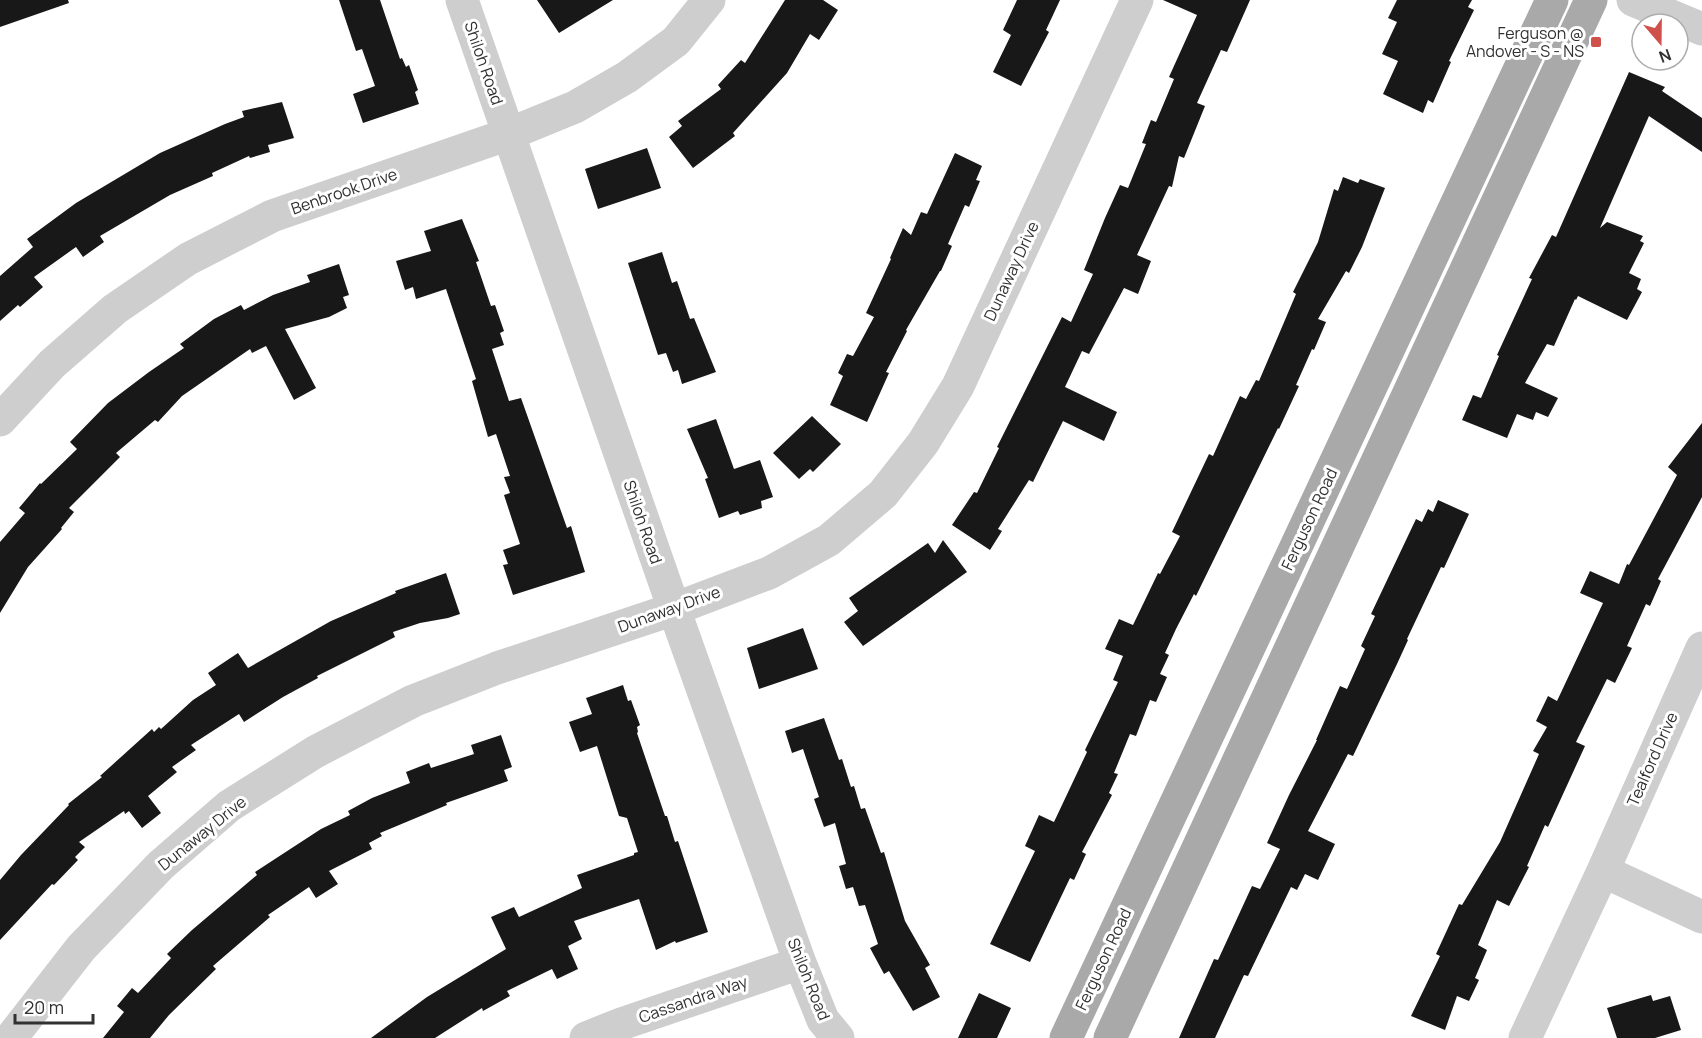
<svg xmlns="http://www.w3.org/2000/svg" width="1702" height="1038" font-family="Manrope,sans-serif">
  <rect width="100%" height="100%" fill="#fff"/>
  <path fill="#181818" d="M0,0H68L69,3L0,27Z
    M339,0H380L400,59L402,58L406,67L409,65L418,90L415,92L419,104L363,123L353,94L375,86L362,49L356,51Z
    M537,0H613L559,33Z
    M785,0H823L838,10L819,40L810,34L787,73L733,133L735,136L693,168L669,137L682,126L678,121L721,89L718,85L741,60L745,63Z
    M1017,0H1060L1046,30L1049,32L1021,86L993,72L1011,35L1003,30Z
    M1163,0H1250L1227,52L1221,50L1197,103L1205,106L1184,158L1179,156L1172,187L1169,186L1137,255L1151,261L1138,294L1124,288L1089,354L1082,351L1065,387L1117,412L1104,441L1063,421L1033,482L1029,480L998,529L1002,531L990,550L952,525L974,492L977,493L999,448L997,447L1062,317L1071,322L1093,274L1084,270L1105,218L1120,185L1128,188L1146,144L1142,143L1151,120L1156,122L1174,79L1169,77L1197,15Z
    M1397,0H1472L1468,7L1474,10L1449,61L1451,62L1433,103L1428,100L1423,113L1383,94L1398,61L1382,54L1397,22L1388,18Z
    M1629,72L1665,87L1662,91L1702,118V152L1649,116L1600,228L1607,222L1643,236L1640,241L1644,243L1629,273L1641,279L1637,289L1642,292L1627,320L1578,296L1576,300L1575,299L1554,346L1547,344L1525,383L1558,398L1548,417L1536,412L1533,420L1517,414L1507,438L1462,420L1473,395L1481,398L1499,356L1497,355L1532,279L1529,278L1552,235L1556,237Z
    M282,102L294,138L268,145L270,152L250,158L249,156L212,173L213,176L170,195L100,236L104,242L83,257L76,247L34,277L43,287L20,307L18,305L0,321V276L33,247L27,239L76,203L160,153L225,124L244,117L242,111Z
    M647,148L661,188L598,209L585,169Z
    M955,153L982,166L976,180L980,181L969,207L965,205L948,244L952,246L941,271H940L906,330L907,331L886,372L889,373L867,422L830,405L843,376L838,373L847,354L853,356L874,317L866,313L891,259L890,258L903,228L911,235L921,212L927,214Z
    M1343,177L1358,183L1360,179L1385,188L1362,247L1349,273L1346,271L1318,319L1326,322L1314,350L1312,349L1296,385L1299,386L1279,429L1278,428L1196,596L1194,594L1176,629L1165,653L1169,655L1160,674L1167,677L1156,702L1150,700L1136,736L1130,734L1114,773L1118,774L1109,793L1112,795L1082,852L1086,854L1074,880L1070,878L1030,962L990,944L1035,851L1025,846L1039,815L1054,822L1087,752L1085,750L1118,682L1113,680L1123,656L1105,649L1119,619L1133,625L1158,573L1160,574L1180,536L1172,532L1209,454L1213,456L1240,396L1246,399L1256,380L1259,381L1296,294L1293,292L1318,242L1334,189L1338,191Z
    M462,219L479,261L476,262L491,306L495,305L504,331L500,333L504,345L492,349L509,401L521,398L567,528L571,526L585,572L513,595L503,565L508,564L503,550L520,544L504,495L510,493L504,477L510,476L496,434L488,437L472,381L476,379L446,289L416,299L413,287L405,290L396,261L431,251L424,231Z
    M662,252L672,283L677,281L690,319L694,318L716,372L682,384L678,370L673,372L666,353L658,355L628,263Z
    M339,264L349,295L343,297L347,308L329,317L285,329L316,388L294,400L266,346L252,353L250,349L182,396L158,422L155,420L116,453L120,457L69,508L74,512L61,528L62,529L28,567L0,613V542L25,513L19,508L40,483L41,484L77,449L70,442L108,403L149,372L184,348L180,344L214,319L241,305L244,310L273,295L310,282L307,275Z
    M812,416L841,444L813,472L810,469L799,479L773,453Z
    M716,419L734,469L760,460L773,497L761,501L762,508L740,515L738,511L719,518L705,479L708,478L687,429Z
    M1702,423V497L1658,579L1661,581L1650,606L1646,604L1627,646L1632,648L1615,683L1607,679L1576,742L1585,746L1548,827L1545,825L1527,866L1529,867L1509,906L1497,900L1478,945L1487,950L1475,978L1479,980L1469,1001L1457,996L1445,1030L1411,1016L1440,956L1436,954L1459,904L1462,905L1500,842L1539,754L1533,751L1547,727L1536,721L1548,696L1557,701L1603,603L1580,593L1590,571L1619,584L1627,564L1629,565L1677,475L1668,467Z
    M1438,500L1469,514L1444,568L1441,567L1407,639L1408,640L1397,664L1353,756L1348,754L1308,831L1335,844L1318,880L1305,874L1297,890L1291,887L1248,976L1244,975L1215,1038H1179L1214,959L1218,960L1252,886L1260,889L1280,849L1267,843L1289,795L1317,740H1316L1340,686L1347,689L1365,649L1361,646L1375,616L1371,614L1416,519L1422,522L1428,509L1433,512Z
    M943,540L967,572L863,646L844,622L858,611L849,598L928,543L935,553Z
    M446,573L460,614L448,618L420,623L393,632L395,637L317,676L318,678L283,697L244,722L239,714L191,745L196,750L172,767L177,772L148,796L161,813L142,828L129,811L125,814L124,811L79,842L85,847L75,857L78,860L54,885L52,884L0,940V880L21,855L69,805L68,804L102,777L100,776L152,729L154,732L159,727L161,729L193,700L216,685L208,673L238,653L248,668L331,621L396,593L395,591Z
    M803,628L818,669L759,689L747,648Z
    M623,685L628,701L631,700L640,725L637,727L638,732L637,733L665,816H667L675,842L678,841L708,932L676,943L675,941L656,950L639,899L574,921L582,939L568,946L578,969L557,979L552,969L507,991L510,996L483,1011L482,1008L435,1038H371L427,997L506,949L491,917L514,907L519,917L582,888L577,875L634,855V853L638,852L627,818L619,816L597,746L580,752L569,722L592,714L586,698Z
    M824,718L839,760L842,759L851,787L854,786L861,809L865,808L881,853L884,852L905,921L930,965L925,968L940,997L913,1011L889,971L884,974L870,948L878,944L865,905L859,906L853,887L846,889L839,866L846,864L835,823L824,827L814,799L819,797L803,749L792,753L785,731Z
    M501,735L512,767L504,770L508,781L446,803L447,805L380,833L382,836L369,843L372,849L329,871L338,884L316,898L309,887L268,915L270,917L213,966L216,969L169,1015L150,1038H103L124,1012L117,1006L132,988L138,993L171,958L167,954L192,930L257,875L255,872L321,829L350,815L348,811L372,798L410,783L406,772L429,763L431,768L474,754L471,745Z
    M979,993L1011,1008L997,1038H958Z
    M1651,995L1653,1001L1670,996L1681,1030L1655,1038H1617L1607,1008Z"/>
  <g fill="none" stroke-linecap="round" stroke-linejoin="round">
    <path stroke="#cecece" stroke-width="33" d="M462,0L674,609L800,963L823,1020L838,1038
      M1633,0L1702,29
      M0,420L52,364L115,309L188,259L272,216L509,134L575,107L627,77L676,41L709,0
      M1603,871L1702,917
      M11,1038L81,948L161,865L229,806L315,752L413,701L497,668L674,609L769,573L829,540L883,494L923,443L958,386L1137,0
      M586,1038L621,1024L800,963
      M1525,1038L1603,871L1702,648"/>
    <path stroke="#a9a9a9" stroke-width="33" d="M1066,1038L1552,0
      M1110,1038L1591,0"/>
  </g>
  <rect fill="#d0504c" stroke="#fff" stroke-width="2" x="1590" y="36" width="12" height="12" rx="3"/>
  <g text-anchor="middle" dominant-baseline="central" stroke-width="6" stroke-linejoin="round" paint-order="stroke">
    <g font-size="16" fill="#313131" stroke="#fff" text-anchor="end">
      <text x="1584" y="33">Ferguson @<tspan x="1584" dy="18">Andover - S - NS</tspan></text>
    </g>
    <g font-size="16" fill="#313131" stroke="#fff">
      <text transform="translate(484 63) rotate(71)">Shiloh Road</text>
      <text transform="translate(344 191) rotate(-19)">Benbrook Drive</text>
      <text transform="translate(1011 271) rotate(-65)">Dunaway Drive</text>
      <text transform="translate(1309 519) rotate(-65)">Ferguson Road</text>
      <text transform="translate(643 522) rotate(71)">Shiloh Road</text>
      <text transform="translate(669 609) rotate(-20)">Dunaway Drive</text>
      <text transform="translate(1652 759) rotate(-66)">Tealford Drive</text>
      <text transform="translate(202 833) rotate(-39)">Dunaway Drive</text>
      <text transform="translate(1103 959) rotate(-65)">Ferguson Road</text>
      <text transform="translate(809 979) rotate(68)">Shiloh Road</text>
      <text transform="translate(693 999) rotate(-19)">Cassandra Way</text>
    </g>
  </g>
  <g transform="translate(1660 42) rotate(160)"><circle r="28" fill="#ffffff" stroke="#adadad" stroke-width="1.5"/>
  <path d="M0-4.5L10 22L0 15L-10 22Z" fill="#d0504c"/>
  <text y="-9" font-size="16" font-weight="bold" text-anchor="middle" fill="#313131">N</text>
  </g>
  <path d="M15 1014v9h78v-9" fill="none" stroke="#313131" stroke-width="3"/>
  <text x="24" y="1014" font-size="18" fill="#313131" stroke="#ffffff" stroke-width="4.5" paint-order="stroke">20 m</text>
</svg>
